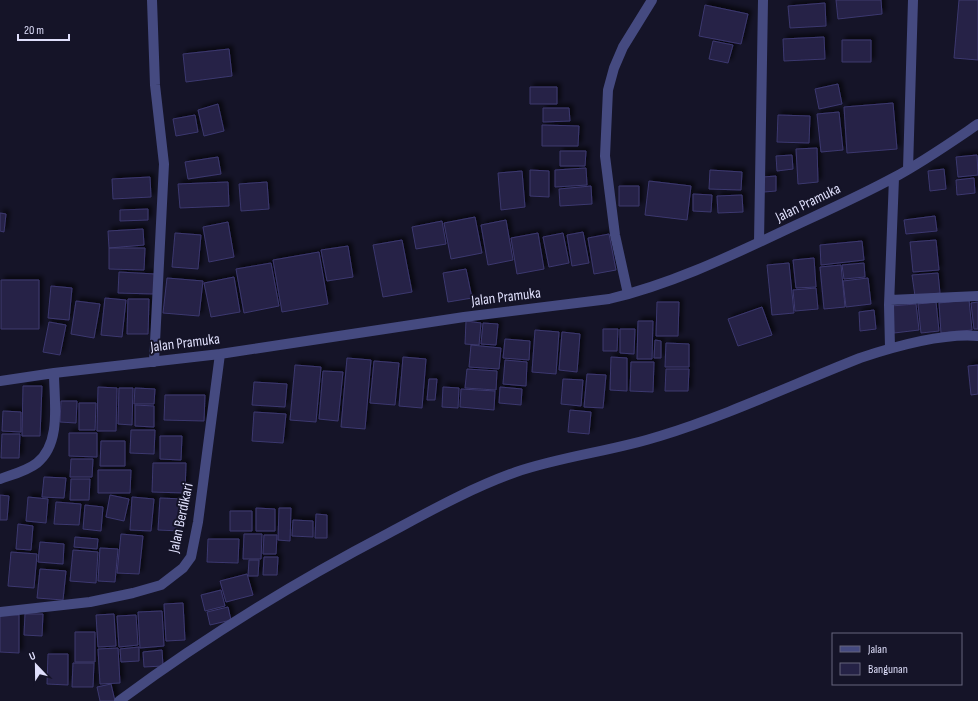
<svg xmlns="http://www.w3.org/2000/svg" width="978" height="701" font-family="'Sofia Sans Condensed',sans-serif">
  <defs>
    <filter id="shadow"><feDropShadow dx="3.5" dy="-3.5" stdDeviation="2" flood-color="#0009"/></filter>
  </defs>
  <rect width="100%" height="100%" fill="#151428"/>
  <path fill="#252246" stroke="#3c386f" filter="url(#shadow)" d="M836,0H881L882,14L838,19Z
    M959,0H978V60L954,58Z
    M825,3L826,26L790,28L788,6Z
    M705,5L748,14L741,44L699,36Z
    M824,37L825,59L784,61L783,39Z
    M842,40H871V62H842Z
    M713,41L733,45L728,63L709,59Z
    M229,49L232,76L186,82L183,54Z
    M838,84L842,104L819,109L815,89Z
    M530,87H557V104H530Z
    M893,103L897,149L847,153L844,107Z
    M218,104L224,131L204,136L198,110Z
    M543,108H569L570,121L543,122Z
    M839,112L843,150L821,152L817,114Z
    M195,115L198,132L176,136L173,119Z
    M778,115L810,116L809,143L777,142Z
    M542,125L579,126L578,146H542Z
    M817,148L818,182L798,184L796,149Z
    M560,151H586L585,166H560Z
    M792,155L793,169L777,171L776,156Z
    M977,155L978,175L958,177L956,157Z
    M218,157L221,174L188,179L185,162Z
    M586,168L587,185L555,187V170Z
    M944,169L946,189L930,191L928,171Z
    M530,170L549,171V197L530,196Z
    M710,170L742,172L741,190L709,189Z
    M522,171L525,207L501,210L498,173Z
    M776,176V191L764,192L763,177Z
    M150,177L151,197L113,199L112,179Z
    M974,178L975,193L957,195L956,180Z
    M649,181L691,186L687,220L645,215Z
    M228,182L229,206L180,208L178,184Z
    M267,182L269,209L241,211L239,184Z
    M591,186L592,204L560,206L559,189Z
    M619,186H639V206H619Z
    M693,194L712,195L711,212L693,211Z
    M742,195L743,212L718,213L717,196Z
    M148,209V220L120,221V210Z
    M0,213L6,214L4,232L0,231Z
    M935,216L937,231L906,234L904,220Z
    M475,217L482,253L451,259L444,223Z
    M506,220L513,260L488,265L481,225Z
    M442,221L446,244L416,249L412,227Z
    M228,222L234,257L209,262L203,227Z
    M143,229L144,245L109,248L108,231Z
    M583,232L589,263L572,266L567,235Z
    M175,233L201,235L198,269L172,267Z
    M538,233L544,269L517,274L511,238Z
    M563,233L569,263L549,267L543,237Z
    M609,234L616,270L594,274L588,238Z
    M402,240L412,292L383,297L373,245Z
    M936,240L939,270L913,272L910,242Z
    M862,241L864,260L821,265L820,245Z
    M348,246L353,277L327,281L321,250Z
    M109,248H145L144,270L109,269Z
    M319,252L328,304L282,312L273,260Z
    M814,258L816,287L796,288L793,260Z
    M271,263L279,306L244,313L236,269Z
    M789,263L794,313L772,315L767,265Z
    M864,263L865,277L844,279L842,265Z
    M841,265L845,307L824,309L820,267Z
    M466,269L472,298L448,302L443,273Z
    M119,272L155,274L154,294L118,293Z
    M938,273L940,293L915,296L912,275Z
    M234,277L240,312L211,317L204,283Z
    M167,278L203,281L199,316L163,313Z
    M868,278L871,304L846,307L843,281Z
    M1,280H39V329H1Z
    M51,286L72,288L69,320L48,318Z
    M816,288L818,309L795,311L793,290Z
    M105,298L126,300L122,337L101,335Z
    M128,299H149L148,334H127Z
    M969,300L972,330L941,333L939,303Z
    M76,301L100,304L94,338L71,334Z
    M657,302H679L678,336H656Z
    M936,302L939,331L921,333L918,304Z
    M978,302V329H974L971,303Z
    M916,304L919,330L894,333L891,306Z
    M762,307L772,335L738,346L728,319Z
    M874,310L876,329L860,331L859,312Z
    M466,321L481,323L479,345L465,344Z
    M638,321H653L652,359H637Z
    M49,322L66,325L60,355L43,352Z
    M483,323L498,324L496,345L481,344Z
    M603,329H618L617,351H603Z
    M620,329H635L634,354L620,353Z
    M535,330L559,332L556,374L532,372Z
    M562,332L580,334L577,372L559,370Z
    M505,339L530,341L529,360L503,358Z
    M655,340L661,341V358H654Z
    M666,343L689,344V367H665Z
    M471,345L501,348L499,369L469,367Z
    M403,357L426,359L422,408L399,406Z
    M611,357L627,358V391L610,390Z
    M347,358L371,360L365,429L341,427Z
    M505,360L527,362L526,386L503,384Z
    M374,361L399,363L395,405L370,403Z
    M631,362H654L653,392L630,391Z
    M295,365L321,367L316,422L290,420Z
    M978,365V394L971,395L968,366Z
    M467,369L497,371L496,390L465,388Z
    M666,369H689L688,391H665Z
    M323,371L343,372L338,421L319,419Z
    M587,374L606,375L603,408L584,407Z
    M429,379H437L435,400H427Z
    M563,379L583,380L581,406L561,404Z
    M254,382L287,384L285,407L252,405Z
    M23,386H42L40,436H22Z
    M98,387L117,388L116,431H97Z
    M443,387L459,388L458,408L442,407Z
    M500,387L522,389L521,405L499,403Z
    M119,388H133L132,425L118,424Z
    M135,388L155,389L154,404H134Z
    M461,389L495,391L494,410L460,407Z
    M165,395H205L204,421L164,420Z
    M61,401H77L76,423L60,422Z
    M79,403H96L95,430H79Z
    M135,405L154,406V427L135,426Z
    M570,410L591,412L589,434L568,432Z
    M3,411L21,412V432L2,431Z
    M254,412L286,414L283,443L252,441Z
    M131,430H155L154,454L130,453Z
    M69,433H97V457L69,456Z
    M2,434H20L19,458H1Z
    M160,436H182L181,460L160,459Z
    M101,441H125V466H100Z
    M71,459H93L92,477H70Z
    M153,463H186L185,493L152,492Z
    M98,470H131L130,493H98Z
    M44,477L66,478L64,498L42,497Z
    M71,479H90L89,500H70Z
    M0,495L9,496L7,520H0Z
    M110,495L129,499L124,521L106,517Z
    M28,497L48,499L46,523L26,521Z
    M132,497L154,499L151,531L130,530Z
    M160,498L183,499L181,531L158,530Z
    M56,502L81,504L79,525L54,524Z
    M85,505L103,507L101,531L83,529Z
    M256,508L275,509V531H256Z
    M279,508H291L290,541L278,540Z
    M230,511H252V531H230Z
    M316,514L327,515V538H315Z
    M293,520L313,521V537L292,536Z
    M18,524L33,526L31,550L16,549Z
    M121,534L143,536L139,574L117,573Z
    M244,534H262L261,559H243Z
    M264,535H277L276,554H263Z
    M75,537L98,539L97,549L74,547Z
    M208,539H239L238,563L207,562Z
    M40,542L64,544L63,564L38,562Z
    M100,548L118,549L115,582L98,581Z
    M73,550L98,552L96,583L70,581Z
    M11,552L37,554L34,588L8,586Z
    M264,557H278L277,575H263Z
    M249,560H259L258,576H248Z
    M40,569L66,571L63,600L37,598Z
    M247,574L253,595L226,602L220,581Z
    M221,590L225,606L205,611L201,595Z
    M183,603L185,640L166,641L164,604Z
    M228,607L231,620L210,625L207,612Z
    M162,611L164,646L140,648L138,612Z
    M0,614L19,615V653L0,652Z
    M25,614H43L42,636L24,635Z
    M114,614L116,646L98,647L96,615Z
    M136,615L138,645L119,647L117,616Z
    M75,632H95V662H75Z
    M139,647V661L121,662L120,649Z
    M118,648L120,683L100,684L98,649Z
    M162,650L163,666L144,667L143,652Z
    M48,654H68V685L47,684Z
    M73,663H94L93,687H72Z
    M111,684L115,701H100L97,687Z"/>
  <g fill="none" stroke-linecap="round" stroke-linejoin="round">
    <path stroke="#454a80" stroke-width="10" d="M152,0L155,85L164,164L154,362
      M908,169L913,0
      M759,242L763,0
      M628,294L615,235L605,156L608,90L614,68L623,47L652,0
      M890,300L978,296
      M890,348L889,305L894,178
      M0,381L54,373L220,354L464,317L609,299C668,285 724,259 779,233C817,215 856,198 893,178C923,162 950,143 978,124
      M0,479C11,475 27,471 37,463C62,443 54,401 54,373
      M0,612L90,602L133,593L161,585L183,568L191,557L198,522L220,354
      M119,701C204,638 295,582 389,533C430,511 471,488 516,472C563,456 613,451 660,436C728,415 794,384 860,358C893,347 943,333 978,336"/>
  </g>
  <g text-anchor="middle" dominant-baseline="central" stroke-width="4" stroke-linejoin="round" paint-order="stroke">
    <g font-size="15" fill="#dfdffb" stroke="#151428">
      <text transform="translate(808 203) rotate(-26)">Jalan Pramuka</text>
      <text transform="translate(506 297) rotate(-7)">Jalan Pramuka</text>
      <text transform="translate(185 343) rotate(-7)">Jalan Pramuka</text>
      <text transform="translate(181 518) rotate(-78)">Jalan Berdikari</text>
    </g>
  </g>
  <rect x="832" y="633" width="130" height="52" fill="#151428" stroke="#66657c"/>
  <rect x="840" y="646" width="20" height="6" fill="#454a80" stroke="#66657c"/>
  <text x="868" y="653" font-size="12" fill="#dfdffb">Jalan</text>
  <rect x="840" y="663" width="20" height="12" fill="#252246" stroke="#66657c"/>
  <text x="868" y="673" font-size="12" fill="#dfdffb">Bangunan</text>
  <g transform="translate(36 665) rotate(338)" stroke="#151428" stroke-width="3" paint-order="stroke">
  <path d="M0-3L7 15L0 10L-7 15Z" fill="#dfdffb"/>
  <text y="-6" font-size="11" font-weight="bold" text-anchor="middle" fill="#dfdffb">U</text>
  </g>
  <path d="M18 34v6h51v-6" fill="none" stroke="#dfdffb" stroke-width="2"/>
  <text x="24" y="34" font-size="12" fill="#dfdffb" stroke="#151428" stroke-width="3" paint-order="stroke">20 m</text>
</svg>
